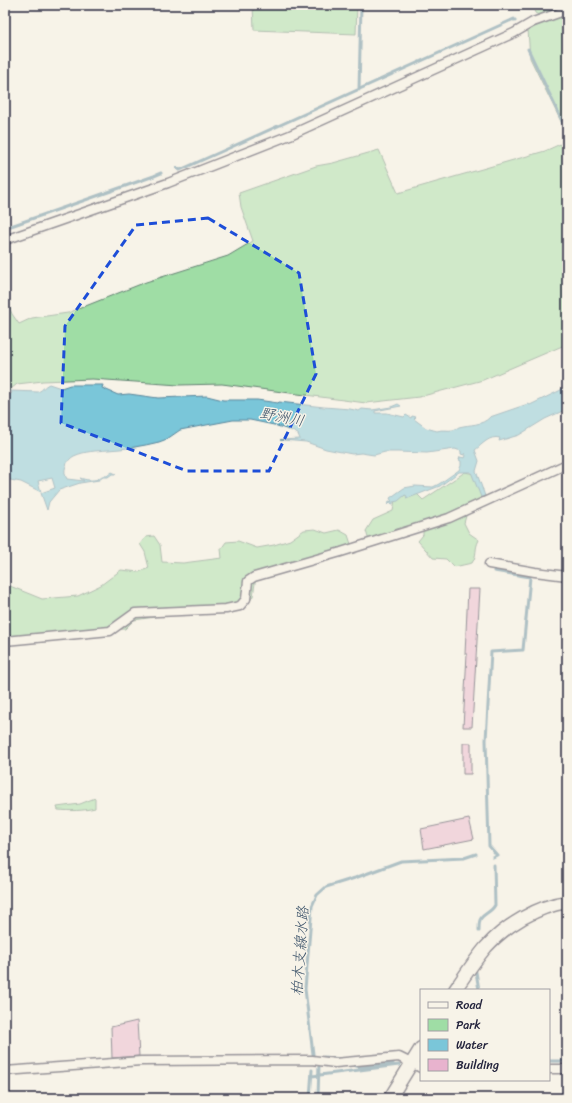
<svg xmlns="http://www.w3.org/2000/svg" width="572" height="1103" font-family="Sriracha,'Klee One',sans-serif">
  <rect width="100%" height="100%" fill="#f7f3e8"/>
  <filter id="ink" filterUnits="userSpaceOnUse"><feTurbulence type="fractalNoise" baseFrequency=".025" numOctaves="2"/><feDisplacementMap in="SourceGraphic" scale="8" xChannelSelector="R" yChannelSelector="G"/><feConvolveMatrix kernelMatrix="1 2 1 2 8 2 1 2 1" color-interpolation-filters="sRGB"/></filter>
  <g filter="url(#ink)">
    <path fill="#9fdda5" stroke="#608070" d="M253,5H357L356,34L254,30Z
      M533,5H567V134L530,58L528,30L550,20L542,17L535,13Z
      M567,141V344L483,380L419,397L366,403L222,384L179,385L92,379L43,381L17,384L5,394V243L9,242C8,263 3,294 12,314C14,317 17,321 19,324L32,318L68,313L146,282L228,256L253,241L241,207L239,193L316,166L333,163L379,150L398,193L545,151Z
      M465,472L474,474L477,484L483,489L479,504L468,509L464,523L469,533L479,540C474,549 478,554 472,563L454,567L446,559L433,558L418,541L423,535V530L415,529L369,541L366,531L373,520L393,511L395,500L414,491L423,500Z
      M315,529L326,533L339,530L348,535L351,544L344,550L256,577L253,596L247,606L158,612L155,617L134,620L125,629L84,631L5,644V584L42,599L78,596L101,585L121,570L139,572L149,568L145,552L140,544L146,537L154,536L160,545L162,562L183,563L222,558L221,549L226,542L238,541L257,548L274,545L290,540L304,530Z
      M95,798V808C83,811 70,811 58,810L57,807L80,804Z"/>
    <path fill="#7ac6d9" stroke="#57849a" d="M49,384L61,388L70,385H103L102,388L118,395L129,394L158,398L207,396L223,400H257L278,403L279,402L324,407L350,409L359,411L362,409L372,410L391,407L398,404L401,406L375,411V413H387L404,417L406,415L411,418L412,416L416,417L414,419L426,428L437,431C442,429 448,431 453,430C456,429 457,428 459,427C470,424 482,426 490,417L528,404L530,405L561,390L562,388L567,387V409L545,419L519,435L499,441L500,438C489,435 482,445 475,450L479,461L476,471L485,496L481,497L471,472H459L440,486L406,499L407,496L405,495L398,501L393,502V504L390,503L388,505V504L389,501L392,502L390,498L404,488L415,486L433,487L439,484L459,470L461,466V461L459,460L460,457L465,458L466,456L465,453L464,455L461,454V451L455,449L427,453L398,452H385L374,455L361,453L352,454L326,449L306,442L282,440H280L300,439L298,434L292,431L274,425L250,420H233L180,430L167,439L159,442C143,446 125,449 108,450C96,451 85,451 74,456C66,460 62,472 67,479L84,481L80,478C86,480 92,481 98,479C102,476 102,475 107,476L112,472L116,474H112L108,477H103L99,480L80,483L59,490L49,502L47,510L41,493L55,488L52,478L38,481L41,492L21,482L5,479V399L12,393L11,391L38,392C43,390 44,386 49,384Z"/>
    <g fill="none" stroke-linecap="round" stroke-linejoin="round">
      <path stroke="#57849a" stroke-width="3" d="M528,49L567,131
        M359,90L361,5
        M177,168L180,170L227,149L514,19L515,21
        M11,226L154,176L161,173
        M493,857L497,855L489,846L486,740L491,652L523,650L530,577L494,571
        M479,931C479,927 479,923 480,920C483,913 491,913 495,905L494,865
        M476,972L479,990
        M313,1054L305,989L312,906L317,895L326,887L355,878L401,861L464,858L476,854
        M324,1057L341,1059
        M549,1061H567
        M353,1065L360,1067L393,1063
        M312,1076L399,1065
        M310,1098L312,1070
        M318,1098L319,1064"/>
    </g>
    <path fill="#e8b3ce" stroke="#22223b" d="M468,589H480L472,727H463L467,654H465Z
      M463,743H471V774H463Z
      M469,819L474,839L424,849L421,829Z
      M137,1021L139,1056L112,1058L111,1027Z"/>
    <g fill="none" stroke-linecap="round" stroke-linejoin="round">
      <g stroke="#22223b" stroke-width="11">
        <path id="minor" d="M5,240L168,183L290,135L514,33L533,22L567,10
          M489,564L535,572L567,576
          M5,641L110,631L135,613L226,609L240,606L246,599L248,581L254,577L341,552L449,518L567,464
          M549,1069H567
          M5,1071L141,1061L312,1060L335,1063L399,1057L421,1068"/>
      </g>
      <g stroke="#22223b" stroke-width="15">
        <path id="secondary" d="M455,990C465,975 475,960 486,947C506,925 538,906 567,902
          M390,1098L421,1048"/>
      </g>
      <use href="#minor" stroke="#f7f3e8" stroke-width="8"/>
      <use href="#secondary" stroke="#f7f3e8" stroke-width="12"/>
    </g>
  </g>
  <path d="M0 0H572V1103H0ZM208,218L299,273L316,374L269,471H187L61,423L65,326L136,225Z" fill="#f7f3e8" fill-opacity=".55" fill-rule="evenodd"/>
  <path fill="none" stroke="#1d4ed8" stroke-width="3" stroke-dasharray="8 5" stroke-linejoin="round" d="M208,218L299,273L316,374L269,471H187L61,423L65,326L136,225Z"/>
  <g text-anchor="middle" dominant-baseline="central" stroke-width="3" stroke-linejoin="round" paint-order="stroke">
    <g font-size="15" font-style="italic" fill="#3c536a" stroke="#f7f3e8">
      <text transform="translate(282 417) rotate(11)">野洲川</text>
      <text transform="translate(300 951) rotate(-86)">柏木支線水路</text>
    </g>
  </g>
  <rect width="572" height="1103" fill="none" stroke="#f7f3e8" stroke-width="20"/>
  <rect x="10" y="10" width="552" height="1083" fill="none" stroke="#22223b" stroke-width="1.5" filter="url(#ink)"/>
  <rect x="420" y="989" width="130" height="92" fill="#f7f3e8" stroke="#a29fa3"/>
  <rect x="428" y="1002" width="20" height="6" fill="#f7f3e8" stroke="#a29fa3"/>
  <text x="456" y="1009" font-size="12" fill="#22223b">Road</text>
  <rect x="428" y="1019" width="20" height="12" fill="#9fdda5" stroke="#a29fa3"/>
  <text x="456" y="1029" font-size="12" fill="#22223b">Park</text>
  <rect x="428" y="1039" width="20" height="12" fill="#7ac6d9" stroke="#a29fa3"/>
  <text x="456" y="1049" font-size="12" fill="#22223b">Water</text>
  <rect x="428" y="1059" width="20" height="12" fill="#e8b3ce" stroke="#a29fa3"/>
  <text x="456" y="1069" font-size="12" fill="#22223b">Building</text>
</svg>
